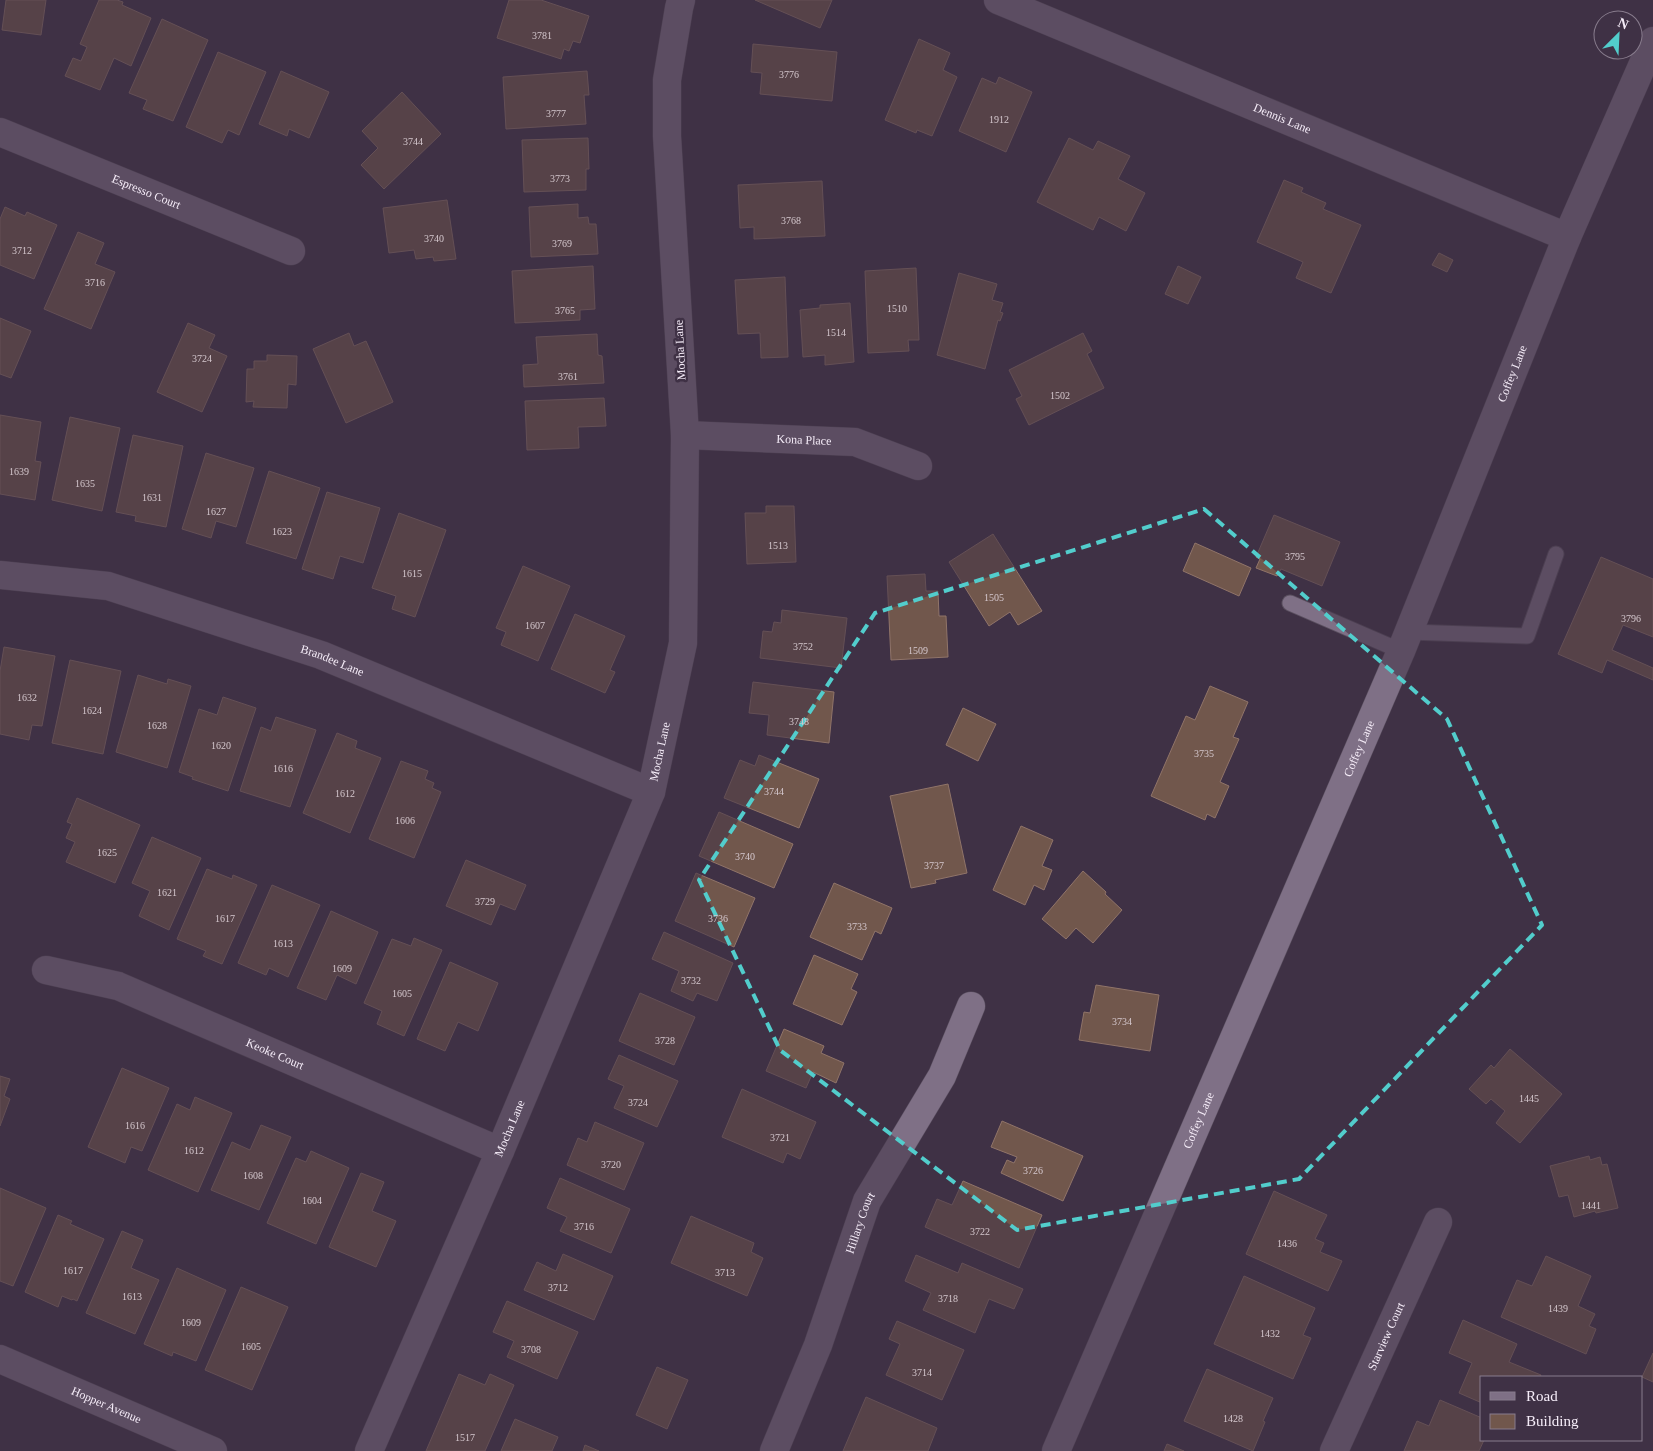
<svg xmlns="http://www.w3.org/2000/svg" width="1653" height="1451" font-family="Georgia,serif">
  <rect width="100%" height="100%" fill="#3f3145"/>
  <path fill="#71574c" stroke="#907469" d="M6,0H46L41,35L2,30Z
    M99,0H117L123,2L122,5L151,18L131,66L114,58L100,90L65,76L73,58L81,61L87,47L80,44Z
    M509,0H541L589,16L580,43L573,41L569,51L564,49L561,59L497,38Z
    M755,0H832L820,28Z
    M162,19L208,40L173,121L143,109L147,100L129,93Z
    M919,39L950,53L943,70L957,77L932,136L917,130L916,133L885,120Z
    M753,44L837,52L832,101L760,94L762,73L751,72Z
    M218,52L266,72L239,135L228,130L222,143L186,127Z
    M281,71L329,92L309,138L289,129L287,136L259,124Z
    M587,71L589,95H584L586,124L506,129L503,77Z
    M999,77L1032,92L1006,152L959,131L982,78L996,84Z
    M402,92L441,134L384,189L361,165L378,148L362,131Z
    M588,138L589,169H586V190L524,192L522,140Z
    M1069,138L1093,150L1098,141L1130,156L1118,179L1145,193L1126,231L1099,217L1093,230L1037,202Z
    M1284,180L1303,188L1301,192L1326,203L1323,209L1361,225L1331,293L1296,278L1303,262L1257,242Z
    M822,181L825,236L754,239V227L740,228L738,185Z
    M447,200L456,259L434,261L433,257L416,259L414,250L389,253L383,208Z
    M578,204V218L588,217L589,224H596L598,254L531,257L529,207Z
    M5,207L25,216L27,212L57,225L34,279L0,265V219Z
    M78,232L104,243L95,264L115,272L91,329L44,309Z
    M1439,253L1453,260L1447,272L1432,265Z
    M593,266L595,309L580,310V320L515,323L512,271Z
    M1178,266L1201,277L1188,304L1165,294Z
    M916,268L919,340H908L909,351L868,353L865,271Z
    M959,273L997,284L992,300L1003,303L1000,312L1003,313L1000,321L998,320L985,369L937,355Z
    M785,277L788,357L761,358L760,333L738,334L735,280Z
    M850,303L854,362L825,365V355L803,357L800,310L820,308V305Z
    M0,318L31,331L11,378L0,374Z
    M188,323L215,335L209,348L227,356L202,412L157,392Z
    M349,333L354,346L366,341L393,402L346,423L313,349Z
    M1083,333L1092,351L1087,354L1104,388L1029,425L1016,399L1022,396L1009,370Z
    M597,334L598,355L602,356L604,383L524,387L523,365L538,364L536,337Z
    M267,355L297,356L296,385L288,384L287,408L253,407L254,401L246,402L247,369H254V361H267Z
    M604,398L606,426L578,427L579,448L527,450L525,401Z
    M0,415L41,422L35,461L41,462L35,500L0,494Z
    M70,417L120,428L102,511L52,500Z
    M133,435L183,446L166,527L135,521L136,516L116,512Z
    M206,453L254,468L236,527L216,521L211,538L182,529Z
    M269,471L320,488L296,559L246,543Z
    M327,492L380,508L363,563L340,556L333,579L302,569Z
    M766,506H794L796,562L747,564L745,513H766Z
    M399,513L446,530L415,617L392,609L396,596L372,588Z
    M1274,515L1340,542L1322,586L1281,569L1277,576L1256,568L1260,559L1256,557Z
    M993,534L1042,611L1018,625L1010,612L989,626L949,562Z
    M1195,543L1251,568L1239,596L1183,571Z
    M1601,557L1653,579V637L1623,625L1612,650L1653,668V680L1607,660L1602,673L1558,654Z
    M523,566L570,586L538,661L501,645L506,632L496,628Z
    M925,574L926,591H938L939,616H946L948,657L891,660L887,576Z
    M782,610L847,618L841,668L760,658L763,631L772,632L774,622L781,623Z
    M575,614L625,636L610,670L615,672L605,693L551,669Z
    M4,647L55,656L42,726L32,725L29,740L0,734V671Z
    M70,660L121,671L103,754L52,743Z
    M138,675L167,684L168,679L191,686L167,768L116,752Z
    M753,682L834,692L829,743L767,735L769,715L749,713Z
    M1210,686L1248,702L1233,737L1239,739L1220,782L1229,786L1215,818L1207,814L1205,820L1151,796L1186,716L1195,720Z
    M223,697L256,708L228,791L192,779L193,777L179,772L199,709L217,715Z
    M963,708L996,724L978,761L946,745Z
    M276,717L316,730L290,807L240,791L261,727L271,731Z
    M337,733L357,741L355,748L381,758L350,833L303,813Z
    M759,755L819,779L799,828L724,798L740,760L755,766Z
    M401,761L428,771L425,779L434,783L432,788L441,792L414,858L369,839Z
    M948,784L967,873L935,880L936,883L911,888L890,796Z
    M77,798L140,825L115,883L66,862L75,842L66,838L72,824L67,822Z
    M719,812L793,844L774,888L699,856Z
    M1021,826L1053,840L1042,866L1052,870L1044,890L1034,885L1025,905L993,890Z
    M152,837L201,858L169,930L139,916L150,891L132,883Z
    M466,860L526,885L515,910L500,904L491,925L446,906Z
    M207,869L232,879L233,875L257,885L222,964L203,956L206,951L177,939Z
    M1083,871L1106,892L1105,894L1122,910L1093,943L1076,928L1066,939L1042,919Z
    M696,873L755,898L734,947L675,921Z
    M834,883L892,908L881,934L875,931L862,960L810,937Z
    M272,885L320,905L288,977L269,968L266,975L238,963Z
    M331,911L378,932L356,984L337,975L326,1000L297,988Z
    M664,932L733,963L717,1001L697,993L693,1001L671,991L679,971L652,959Z
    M414,938L442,950L404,1036L377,1024L382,1011L364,1003L392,939L411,946Z
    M814,955L858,974L851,989L857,992L842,1025L793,1004Z
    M450,962L498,983L478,1031L458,1022L445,1051L417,1039Z
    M1096,985L1159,995L1150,1051L1079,1040L1084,1012L1090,1013Z
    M640,993L695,1017L674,1065L619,1041Z
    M784,1029L824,1046L821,1053L844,1063L836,1083L813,1072L806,1088L766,1071Z
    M1510,1049L1562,1094L1520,1143L1496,1123L1505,1111L1491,1099L1486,1104L1469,1089L1491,1065L1494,1068Z
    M619,1055L678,1081L657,1127L614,1108L624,1086L608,1079Z
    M122,1068L169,1088L142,1151L131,1147L125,1163L88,1147Z
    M0,1076L10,1079L4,1096L10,1099L0,1126Z
    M742,1089L816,1122L800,1159L787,1153L783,1163L722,1137Z
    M195,1097L232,1113L198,1192L148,1170L177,1104L190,1110Z
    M1002,1121L1083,1156L1063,1201L1001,1173L1007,1160L1014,1163L1017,1157L991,1147Z
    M595,1122L644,1143L624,1190L567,1165L578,1138L587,1142Z
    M261,1125L291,1137L259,1210L211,1190L232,1142L250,1150Z
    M311,1151L349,1168L316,1244L267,1223L296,1158L306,1162Z
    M1589,1156L1590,1160L1600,1157L1602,1165L1607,1164L1618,1208L1596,1213L1595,1211L1574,1217L1568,1195L1559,1197L1550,1166Z
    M361,1173L384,1182L372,1211L396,1221L376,1267L329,1247Z
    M560,1178L630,1209L611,1253L560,1231L567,1217L547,1208Z
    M963,1181L1042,1215L1019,1268L925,1227L937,1199L952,1205Z
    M0,1188L46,1208L13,1286L0,1281Z
    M1274,1191L1327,1215L1315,1239L1324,1243L1320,1252L1342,1261L1328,1291L1246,1254Z
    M58,1215L72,1221L70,1224L104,1239L77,1301L73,1299L72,1300L62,1296L58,1307L25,1292Z
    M691,1216L754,1243L751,1252L763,1258L747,1296L671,1263Z
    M122,1231L143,1240L131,1268L159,1280L135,1334L86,1313Z
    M563,1254L613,1276L594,1320L524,1290L537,1262L556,1271Z
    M916,1255L958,1273L962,1263L1023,1289L1014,1309L989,1299L975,1333L923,1310L931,1293L905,1281Z
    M1546,1256L1591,1276L1578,1306L1595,1314L1589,1326L1596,1329L1586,1354L1501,1317L1517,1280L1532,1286Z
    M177,1268L226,1290L196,1361L173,1352L172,1356L144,1344Z
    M1244,1276L1315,1308L1303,1335L1311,1338L1293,1379L1214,1344Z
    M241,1287L288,1307L252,1390L205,1370Z
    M507,1301L578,1332L557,1379L507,1357L514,1341L493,1332Z
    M1463,1320L1517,1344L1509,1362L1541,1375L1540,1377H1482V1403L1459,1393L1472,1363L1449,1353Z
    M897,1321L964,1350L942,1400L886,1375L900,1344L889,1339Z
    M1653,1353V1382L1642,1377Z
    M657,1367L688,1380L667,1429L636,1415Z
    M1207,1369L1273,1398L1263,1421L1265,1422L1253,1451L1184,1421Z
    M459,1374L485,1385L490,1374L514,1385L485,1451H426Z
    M866,1397L937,1428L928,1451H843Z
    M1440,1400L1482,1418V1440H1484L1479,1451H1404L1417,1421L1429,1426Z
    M515,1419L558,1437L552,1451H501Z
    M1167,1444L1184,1451H1164Z
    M585,1445L599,1451H583Z"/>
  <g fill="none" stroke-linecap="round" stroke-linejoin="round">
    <g stroke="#5b5060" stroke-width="17">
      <path id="service" d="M1290,603L1401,651
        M1409,632L1527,636L1556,554"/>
    </g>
    <g stroke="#5b5060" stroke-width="29">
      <g id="minor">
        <path id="s1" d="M998,0L1567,237"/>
        <path id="s2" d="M0,132L291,251"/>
        <path id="s3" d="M685,435L855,442L918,466"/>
        <path id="s4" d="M0,575L108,586L321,655L651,792"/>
        <path id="s5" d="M46,970L118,986L500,1151"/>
        <path id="s6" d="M369,1451L500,1151L651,792L683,643L685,435L667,136V80L679,8L681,0"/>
        <path id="s7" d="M774,1451L818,1345L867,1201L942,1076L971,1006"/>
        <path id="s8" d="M1056,1451L1401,651L1567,237L1653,41"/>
        <path id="s9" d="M1334,1451L1438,1222"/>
      </g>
    </g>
    <g stroke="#5b5060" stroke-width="29">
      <g id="tertiary">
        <path id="s10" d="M0,1359L213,1451"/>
      </g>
    </g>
    <use href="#service" stroke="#7f7086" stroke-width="15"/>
    <use href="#minor" stroke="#7f7086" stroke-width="28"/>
    <use href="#tertiary" stroke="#7f7086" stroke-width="28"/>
  </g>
  <path d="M0 0H1653V1451H0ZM1204,509L1447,719L1542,925L1299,1179L1017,1230L780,1050L699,880L875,613Z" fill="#3f3145" fill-opacity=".55" fill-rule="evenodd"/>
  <path fill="none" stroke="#52cdcc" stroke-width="4" stroke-dasharray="10 6" stroke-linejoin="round" d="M1204,509L1447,719L1542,925L1299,1179L1017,1230L780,1050L699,880L875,613Z"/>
  <g text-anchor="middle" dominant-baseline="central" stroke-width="5" stroke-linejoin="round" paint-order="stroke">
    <g font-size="10" fill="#d4c7cd">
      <text x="542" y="35">3781</text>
      <text x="789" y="74">3776</text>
      <text x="556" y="113">3777</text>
      <text x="999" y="119">1912</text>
      <text x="413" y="141">3744</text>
      <text x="560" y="178">3773</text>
      <text x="791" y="220">3768</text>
      <text x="434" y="238">3740</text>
      <text x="562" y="243">3769</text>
      <text x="22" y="250">3712</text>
      <text x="95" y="282">3716</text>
      <text x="897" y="308">1510</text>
      <text x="565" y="310">3765</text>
      <text x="836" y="332">1514</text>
      <text x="202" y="358">3724</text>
      <text x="568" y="376">3761</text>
      <text x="1060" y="395">1502</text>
      <text x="19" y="471">1639</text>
      <text x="85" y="483">1635</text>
      <text x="152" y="497">1631</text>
      <text x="216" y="511">1627</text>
      <text x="282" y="531">1623</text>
      <text x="778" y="545">1513</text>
      <text x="1295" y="556">3795</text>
      <text x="412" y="573">1615</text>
      <text x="994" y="597">1505</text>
      <text x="1631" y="618">3796</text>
      <text x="535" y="625">1607</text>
      <text x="803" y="646">3752</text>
      <text x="918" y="650">1509</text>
      <text x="27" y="697">1632</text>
      <text x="92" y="710">1624</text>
      <text x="799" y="721">3748</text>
      <text x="157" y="725">1628</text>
      <text x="221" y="745">1620</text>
      <text x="1204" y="753">3735</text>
      <text x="283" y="768">1616</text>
      <text x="774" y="791">3744</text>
      <text x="345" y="793">1612</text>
      <text x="405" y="820">1606</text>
      <text x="107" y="852">1625</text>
      <text x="745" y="856">3740</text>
      <text x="934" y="865">3737</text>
      <text x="167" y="892">1621</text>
      <text x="485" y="901">3729</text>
      <text x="225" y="918">1617</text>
      <text x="718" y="918">3736</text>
      <text x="857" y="926">3733</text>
      <text x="283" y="943">1613</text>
      <text x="342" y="968">1609</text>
      <text x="691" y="980">3732</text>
      <text x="402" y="993">1605</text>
      <text x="1122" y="1021">3734</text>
      <text x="665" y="1040">3728</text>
      <text x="1529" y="1098">1445</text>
      <text x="638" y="1102">3724</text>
      <text x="135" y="1125">1616</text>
      <text x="780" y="1137">3721</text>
      <text x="194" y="1150">1612</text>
      <text x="611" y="1164">3720</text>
      <text x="1033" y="1170">3726</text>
      <text x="253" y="1175">1608</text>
      <text x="312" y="1200">1604</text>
      <text x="1591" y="1205">1441</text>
      <text x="584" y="1226">3716</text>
      <text x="980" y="1231">3722</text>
      <text x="1287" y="1243">1436</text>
      <text x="73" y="1270">1617</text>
      <text x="725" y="1272">3713</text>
      <text x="558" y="1287">3712</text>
      <text x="132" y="1296">1613</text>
      <text x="948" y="1298">3718</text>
      <text x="1558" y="1308">1439</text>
      <text x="191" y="1322">1609</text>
      <text x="1270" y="1333">1432</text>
      <text x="251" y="1346">1605</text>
      <text x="531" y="1349">3708</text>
      <text x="922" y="1372">3714</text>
      <text x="1233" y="1418">1428</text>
      <text x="465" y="1437">1517</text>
    </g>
    <g font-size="12" fill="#f5ecf8" stroke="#3f3145">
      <text stroke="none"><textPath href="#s1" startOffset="308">Dennis Lane</textPath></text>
      <text stroke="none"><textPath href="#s2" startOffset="158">Espresso Court</textPath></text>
      <text transform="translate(680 350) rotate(-93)">Mocha Lane</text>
      <text stroke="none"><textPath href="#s8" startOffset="1170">Coffey Lane</textPath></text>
      <text stroke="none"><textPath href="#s3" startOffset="119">Kona Place</textPath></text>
      <text stroke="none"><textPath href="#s4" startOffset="345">Brandee Lane</textPath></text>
      <text stroke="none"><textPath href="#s8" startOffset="765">Coffey Lane</textPath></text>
      <text stroke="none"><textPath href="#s6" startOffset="758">Mocha Lane</textPath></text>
      <text stroke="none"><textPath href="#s5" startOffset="245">Keoke Court</textPath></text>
      <text stroke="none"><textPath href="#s8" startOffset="360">Coffey Lane</textPath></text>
      <text stroke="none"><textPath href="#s6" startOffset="352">Mocha Lane</textPath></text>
      <text stroke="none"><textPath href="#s7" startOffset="244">Hillary Court</textPath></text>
      <text stroke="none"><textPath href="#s9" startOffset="126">Starview Court</textPath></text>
      <text stroke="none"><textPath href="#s10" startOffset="116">Hopper Avenue</textPath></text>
    </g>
  </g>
  <rect x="1480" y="1376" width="162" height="65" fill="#3f3145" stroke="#887c8d"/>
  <rect x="1490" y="1392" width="25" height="8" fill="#7f7086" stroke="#887c8d"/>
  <text x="1526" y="1401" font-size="15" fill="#f5ecf8">Road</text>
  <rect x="1490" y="1414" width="25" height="15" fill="#71574c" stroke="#887c8d"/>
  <text x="1526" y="1426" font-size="15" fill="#f5ecf8">Building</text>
  <g transform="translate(1618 35) rotate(24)"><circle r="24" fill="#3f3145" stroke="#887c8d"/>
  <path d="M0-4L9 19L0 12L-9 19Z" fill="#52cdcc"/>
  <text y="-8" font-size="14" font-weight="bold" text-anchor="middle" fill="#f5ecf8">N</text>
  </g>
</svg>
